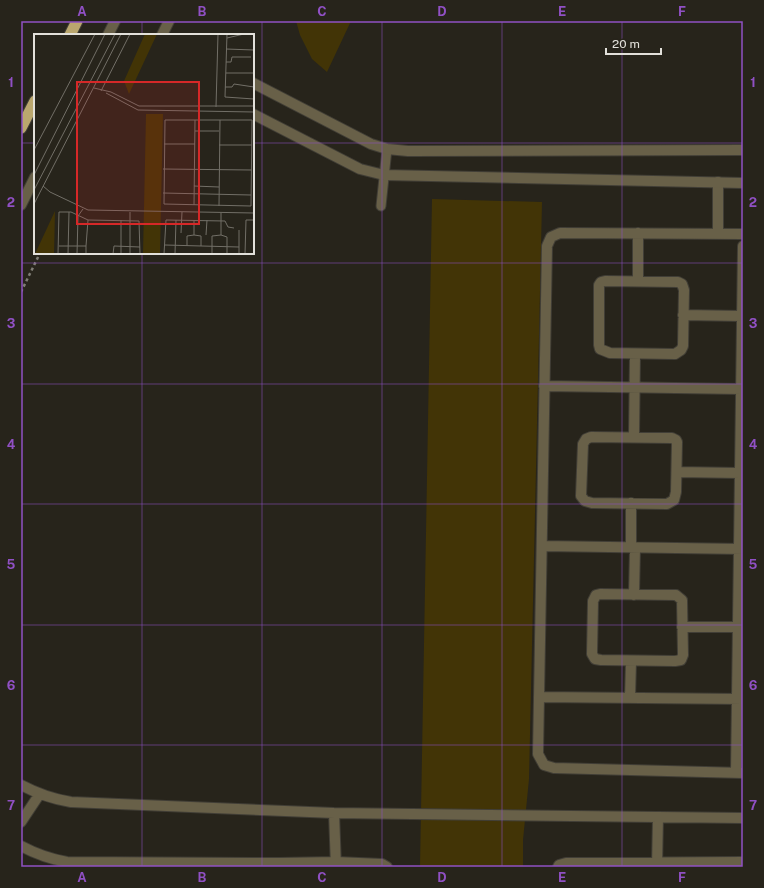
<svg xmlns="http://www.w3.org/2000/svg" width="764" height="888" font-family="'Public Sans',sans-serif">
  <rect width="100%" height="100%" fill="#27241b"/>
  <path fill="#423406" d="M296,21H351L327,72L312,59L300,35Z
    M432,199L542,202L529,779L523,840V867H420Z"/>
  <g fill="none" stroke-linecap="round" stroke-linejoin="round">
    <g stroke="#413e36" stroke-width="11">
      <path id="service" d="M381,206L387,149"/>
    </g>
    <g stroke="#413e36" stroke-width="12">
      <path id="minor" d="M638,233V281
        M718,234V182
        M743,234L560,233L551,237L547,246L538,754L544,765L554,768L743,773
        M605,281L678,282L682,284L684,290L683,346L681,350L675,354L610,353L600,349L599,345V285L601,282Z
        M683,315L742,316
        M544,386L741,389
        M591,437L672,438L676,440L677,442L676,492L674,500L667,504L592,503L585,501L581,496L583,444L586,439Z
        M634,437L635,354
        M677,472L740,473
        M542,546L743,549
        M631,548V503
        M600,594L676,595L682,600L683,655L681,660L675,661L601,660L595,659L592,654L593,601L596,595Z
        M634,595L635,548
        M682,627H738
        M539,697L743,699
        M630,698L631,661
        M736,773L743,246
        M21,785C38,794 52,799 71,802L334,813L743,818
        M334,813L336,867
        M21,822L39,795
        M21,846C36,854 50,859 67,862L279,863L336,862L382,864L387,867
        M558,867L559,865L566,863L743,862
        M657,867L658,817"/>
    </g>
    <g stroke="#413e36" stroke-width="12">
      <path id="tertiary" d="M108,35L115,21
        M162,35L169,21
        M253,83L371,144L387,149L408,151L743,150
        M253,114L360,169L384,175L743,183
        M21,205L35,177"/>
    </g>
    <g stroke="#413e36" stroke-width="13">
      <path id="trunk" d="M70,35L77,21
        M21,128L35,101"/>
    </g>
    <path stroke="#7f7d75" stroke-width="2.5" stroke-dasharray="3 3" stroke-linecap="butt" d="M21,292L40,253"/>
    <use href="#service" stroke="#686048" stroke-width="9"/>
    <use href="#minor" stroke="#686048" stroke-width="10"/>
    <use href="#tertiary" stroke="#686048" stroke-width="10"/>
    <use href="#trunk" stroke="#baa76e" stroke-width="11"/>
  </g>
  <path fill="none" stroke="#9050c4" stroke-width="1" stroke-opacity="0.55" d="M142,21V35M262,21V867M382,21V867M502,21V867M622,21V867M21,143H35M253,143H743M142,253V867M21,263H743M21,384H743M21,504H743M21,625H743M21,745H743"/>
  <g transform="translate(34 34)">
    <rect width="220" height="220" fill="#27241b"/>
    <path d="M111,0H123L95,60L90,47ZM112,80H129L126,220H109ZM21,177L20,220H1Z" fill="#423406"/>
    <path fill="none" stroke="#726f67" stroke-width="1" d="M193,0L191,63L220,65V74M193,4L210,0M192,15L220,16M192,28H197L198,23H217M192,39H220V44M191,53H198L200,50L220,53M60,54L77,58L105,72H220M67,57L96,0M72,59L104,76L220,78M182,73L184,0M131,86H218L217,172L130,170ZM161,97H185M130,110H161M185,111H218M0,116L61,0M129,135L218,136M0,141L71,0M9,152L16,158L54,176L220,179M160,152L185,153M0,156L81,0M129,159L217,161M0,170L87,0M160,171L161,86M185,172L186,86M96,178V220M160,186V201L167,202V212M205,196V220M147,199L148,178M172,201L173,186M187,201L193,203V220M131,211L205,213M25,212H52V220M52,212L54,186M153,212V202L160,201M24,220L25,178H37L54,186L105,187L106,220M34,220L35,178M43,220L44,182L49,175M79,220L80,212L106,213M87,220V186M130,220L132,186L191,187L194,193L200,194M141,220L142,186M178,220V202L187,201V179M211,220L212,186H220"/>
    <path fill="#d62828" fill-opacity="0.15" stroke="#d62828" stroke-width="2" d="M43,48H165V190H43Z"/>
    <rect width="220" height="220" fill="none" stroke="#e2e0da" stroke-width="2"/>
  </g>
  <rect width="764" height="888" fill="none" stroke="#27241b" stroke-width="44"/>
  <path d="M606 48v6h55v-6" fill="none" stroke="#e2e0da" stroke-width="2"/>
  <text x="612" y="48" font-size="12" fill="#e2e0da" stroke="#27241b" stroke-width="3" paint-order="stroke">20 m</text>
  <rect x="22" y="22" width="720" height="844" fill="none" stroke="#9050c4" stroke-width="1.5"/>
  <g font-size="13" text-anchor="middle" font-weight="bold" fill="#9050c4">
    <text x="82" y="16">A</text>
    <text x="202" y="16">B</text>
    <text x="322" y="16">C</text>
    <text x="442" y="16">D</text>
    <text x="562" y="16">E</text>
    <text x="682" y="16">F</text>
    <text x="11" y="87">1</text>
    <text x="753" y="87">1</text>
    <text x="11" y="207">2</text>
    <text x="753" y="207">2</text>
    <text x="11" y="328">3</text>
    <text x="753" y="328">3</text>
    <text x="11" y="449">4</text>
    <text x="753" y="449">4</text>
    <text x="11" y="569">5</text>
    <text x="753" y="569">5</text>
    <text x="11" y="690">6</text>
    <text x="753" y="690">6</text>
    <text x="11" y="810">7</text>
    <text x="753" y="810">7</text>
    <text x="82" y="882">A</text>
    <text x="202" y="882">B</text>
    <text x="322" y="882">C</text>
    <text x="442" y="882">D</text>
    <text x="562" y="882">E</text>
    <text x="682" y="882">F</text>
  </g>
</svg>
